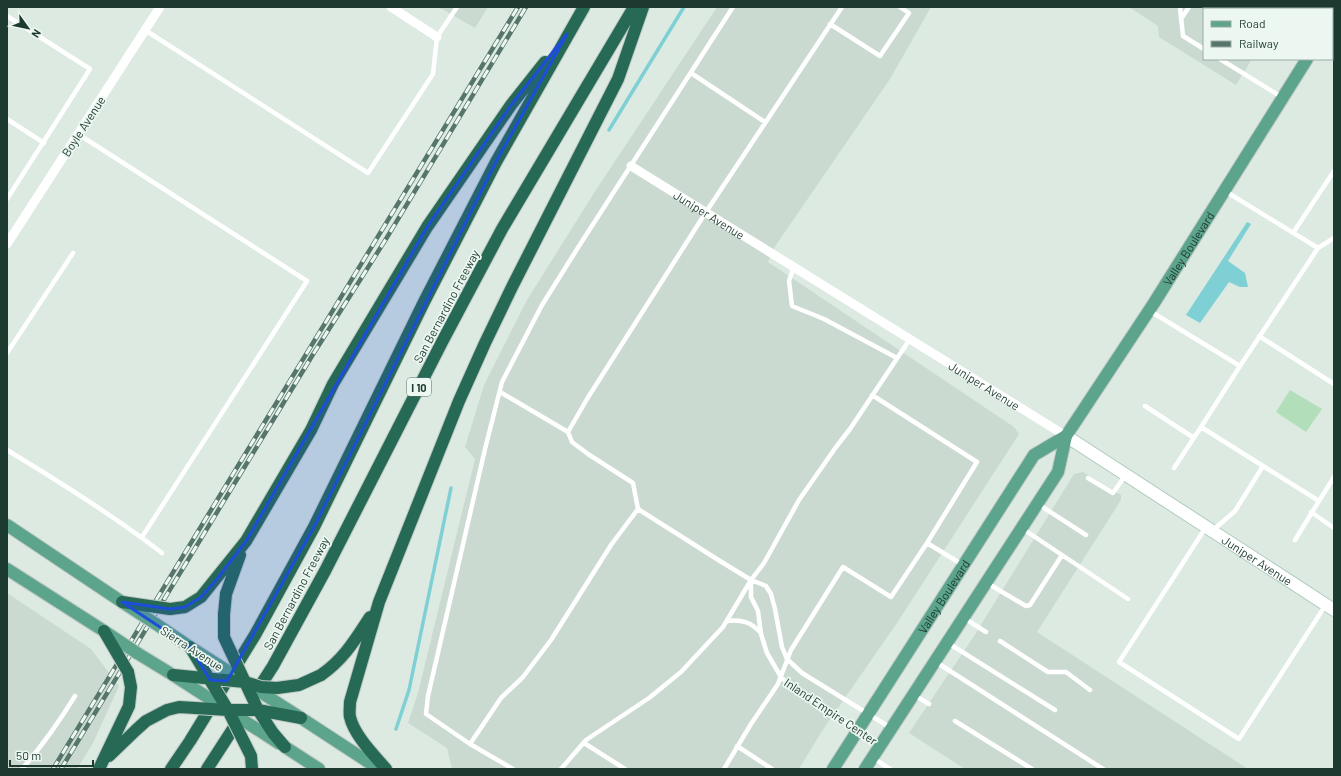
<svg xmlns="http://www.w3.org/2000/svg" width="1341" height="776" font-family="Barlow,sans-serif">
  <rect width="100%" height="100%" fill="#dceae2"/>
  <path fill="#cadad1" d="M434,7H488L475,28L442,9Z
    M717,7H931L890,79L776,245L768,262L1014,427L1019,434L897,623L822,731L799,769H452L447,748L408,723L418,693L475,459L465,447L484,385L527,300L594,193Z
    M1129,7H1285L1283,9H1204V59H1252L1236,85L1159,37L1158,26Z
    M1083,472L1121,495V500L1037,632L1248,769H965L909,733L974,636L1074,474Z
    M7,593L91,649L119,686L93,743L77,769H7Z"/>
  <path fill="#b2deba" d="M1290,390L1322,409L1306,432L1276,412Z"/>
  <path fill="#7ed0d5" d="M1247,222L1251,224L1228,261L1245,273L1248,287H1240L1229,282L1200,323L1186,315Z"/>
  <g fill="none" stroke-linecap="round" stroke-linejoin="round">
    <path stroke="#7ed0d5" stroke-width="3.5" d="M609,130L684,7
      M396,729L409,690L451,488"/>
    <g stroke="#aecbbe" stroke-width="14">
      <g id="secondary">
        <path id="s2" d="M1066,436L1334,610"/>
      </g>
    </g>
    <g stroke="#c0c8c5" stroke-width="14">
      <g id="primary">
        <path d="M1332,20L1334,17"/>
        <path d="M7,525L122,602"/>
        <path d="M7,569L104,631"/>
        <path d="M156,624L190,647"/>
        <path d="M137,653L173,675"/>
        <path d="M301,718L379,769"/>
        <path d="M285,747L319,769"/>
        <path id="s3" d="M833,769L1034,455L1066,436"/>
        <path id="s4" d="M865,769L1058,472L1066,436L1154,303L1307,59"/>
      </g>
    </g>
    <g stroke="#c0c8c5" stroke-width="14">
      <path id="highway" d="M226,594L240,555
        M170,609L185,607L201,597L246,541L311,430L333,384L427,227L511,105L545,62
        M321,675C344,659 355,640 370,617
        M255,694L273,666L325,571L442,342L502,229L634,7
        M109,756L136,730L146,721
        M99,769L129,706L131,687L128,672
        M171,769L190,741L255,635L314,527L424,302L496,162L584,7
        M207,769L240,718
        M386,769C374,755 354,735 350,717C349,713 350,707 350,702L379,602L459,401L485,343L512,287L618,79L643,7"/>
    </g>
    <path stroke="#fff" stroke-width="4.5" d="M733,7L579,246L542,305L502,382L485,449L428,696L426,714L470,744L501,698L523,677L551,640L611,545L638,509L720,561L751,580L766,586L771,594L775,609L782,647L787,659L802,673L891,728
      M1180,7L1183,36L1204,49
      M7,16L90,69L7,199
      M1181,19L1189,7
      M830,24L880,56L909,13L900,7
      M145,30L368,173L433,74L437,37L457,7
      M1220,59L1283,98
      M691,73L765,122
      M7,119L44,143
      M78,134L307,281L142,537
      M1225,191L1318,248L1334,238
      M1293,233L1334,171
      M794,267L789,281L792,306L824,319L897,358
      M1150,311L1240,366L1318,248
      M1259,336L1334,384
      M7,353L73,253
      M1240,366L1201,427L1263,466
      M500,392L568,432
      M872,395L977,462L927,543
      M1145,406L1194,438
      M7,450C60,482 113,515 162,553
      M1174,468L1201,427
      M1088,478L1113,493L1125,476
      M1038,504L1086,535
      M638,509L633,483L588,454L572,442L568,432L587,399L706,212L842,7
      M1311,512L1334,528
      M1206,527L1119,662L1239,739L1325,606
      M1023,529L1128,599
      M1212,531L1235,511L1263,466L1319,501L1334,477
      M1295,540L1319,501
      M751,581V597L758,611L761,634L767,653L781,677L791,687L880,745
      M987,583L1026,606L1030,605L1062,555
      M964,618L986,632
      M727,621C741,619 751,622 761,633
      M1000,641L1048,672H1066L1090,690
      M948,643L1055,710
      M936,662L1103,769
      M914,695L929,704
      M955,721L1032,769
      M584,743L625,769
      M470,744L513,769
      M737,746L772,769
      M873,758L890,769
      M22,769C42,746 59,722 75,696
      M561,769L586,740L649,698L681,672L723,627L751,580L764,563L799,500L836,447L850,429L910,339
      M724,769L751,724L778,684L791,650L843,567L891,597L927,543L963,565"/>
    <g stroke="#fff" stroke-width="9">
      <path d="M391,7L437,37"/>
      <path id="s1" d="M631,166L1066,436"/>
      <path d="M7,244L160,7"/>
    </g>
    <use href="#secondary" stroke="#fff" stroke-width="12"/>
    <use href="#primary" stroke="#5ca48b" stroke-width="12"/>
    <use href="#highway" stroke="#266955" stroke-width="12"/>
    <g stroke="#57766b" stroke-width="4.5">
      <path id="rail" d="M53,769L518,7
        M61,769L312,356L386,239L526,7"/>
    </g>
    <use href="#rail" stroke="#ecf7f1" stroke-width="3" stroke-dasharray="9" stroke-linecap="butt"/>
    <g stroke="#c0c8c5" stroke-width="14" stroke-linecap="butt">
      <path id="primary-bridge" d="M122,602L156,624
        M104,631L137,653
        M190,647L301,718
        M173,675L280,744"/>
    </g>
    <g stroke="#c0c8c5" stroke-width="14" stroke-linecap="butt">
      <path id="highway-bridge" d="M226,594L224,614V637L258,710L273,733L285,747
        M122,602L170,609
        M104,631L128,672
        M190,647L228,710L251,756L252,769
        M173,675L245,682L261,687L277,688L299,685L321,675
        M146,721L167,710L179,707L228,710H258L301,718"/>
    </g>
    <use href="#primary-bridge" stroke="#5ca48b" stroke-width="12"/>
    <use href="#highway-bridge" stroke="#266955" stroke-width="12"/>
  </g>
  <path fill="#1d4ed8" fill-opacity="0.2" stroke="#1d4ed8" stroke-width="3" stroke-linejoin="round" d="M567,34L496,162L314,527L227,681L210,680L190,647L122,602L170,609L185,607L201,597L216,580L246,541L427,227L511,105Z"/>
  <g text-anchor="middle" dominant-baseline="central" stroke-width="3.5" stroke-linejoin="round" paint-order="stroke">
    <rect fill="#ecf7f1" stroke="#5b736a" stroke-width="1" x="407" y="378" width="24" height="18" rx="3"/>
    <g font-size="11" font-weight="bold" fill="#1d3a30">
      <text x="419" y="387">I 10</text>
    </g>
    <g font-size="12" fill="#1d3a30" stroke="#ecf7f1">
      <text transform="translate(83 126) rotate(-57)">Boyle Avenue</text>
      <text stroke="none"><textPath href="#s1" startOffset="92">Juniper Avenue</textPath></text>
      <text stroke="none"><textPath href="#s4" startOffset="615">Valley Boulevard</textPath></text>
      <text transform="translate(446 306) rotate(-62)">San Bernardino Freeway</text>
      <text stroke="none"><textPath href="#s1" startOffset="416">Juniper Avenue</textPath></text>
      <text stroke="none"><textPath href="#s2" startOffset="228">Juniper Avenue</textPath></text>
      <text transform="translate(296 593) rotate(-62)">San Bernardino Freeway</text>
      <text stroke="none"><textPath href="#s3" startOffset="205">Valley Boulevard</textPath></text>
      <text transform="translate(192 648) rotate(33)">Sierra Avenue</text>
      <text transform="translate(831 711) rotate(34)">Inland Empire Center</text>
    </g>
  </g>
  <rect width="1341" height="776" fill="none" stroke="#1d3a30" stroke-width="16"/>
  <rect x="1203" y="8" width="130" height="52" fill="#ecf7f1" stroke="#99aba4"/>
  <rect x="1211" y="21" width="20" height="6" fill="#5ca48b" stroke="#99aba4"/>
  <text x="1239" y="28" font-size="12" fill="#1d3a30">Road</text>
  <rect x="1211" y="41" width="20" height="6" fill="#57766b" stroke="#99aba4"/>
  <text x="1239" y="48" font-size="12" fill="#1d3a30">Railway</text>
  <g transform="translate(28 28) rotate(123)" stroke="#ecf7f1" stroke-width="3" paint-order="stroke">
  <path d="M0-3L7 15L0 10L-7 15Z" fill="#1d3a30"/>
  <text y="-6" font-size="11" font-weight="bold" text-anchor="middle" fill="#1d3a30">N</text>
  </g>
  <path d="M10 760v6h83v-6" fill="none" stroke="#1d3a30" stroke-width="2"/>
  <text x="16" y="760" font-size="12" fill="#1d3a30" stroke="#ecf7f1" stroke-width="3" paint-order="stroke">50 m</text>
</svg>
